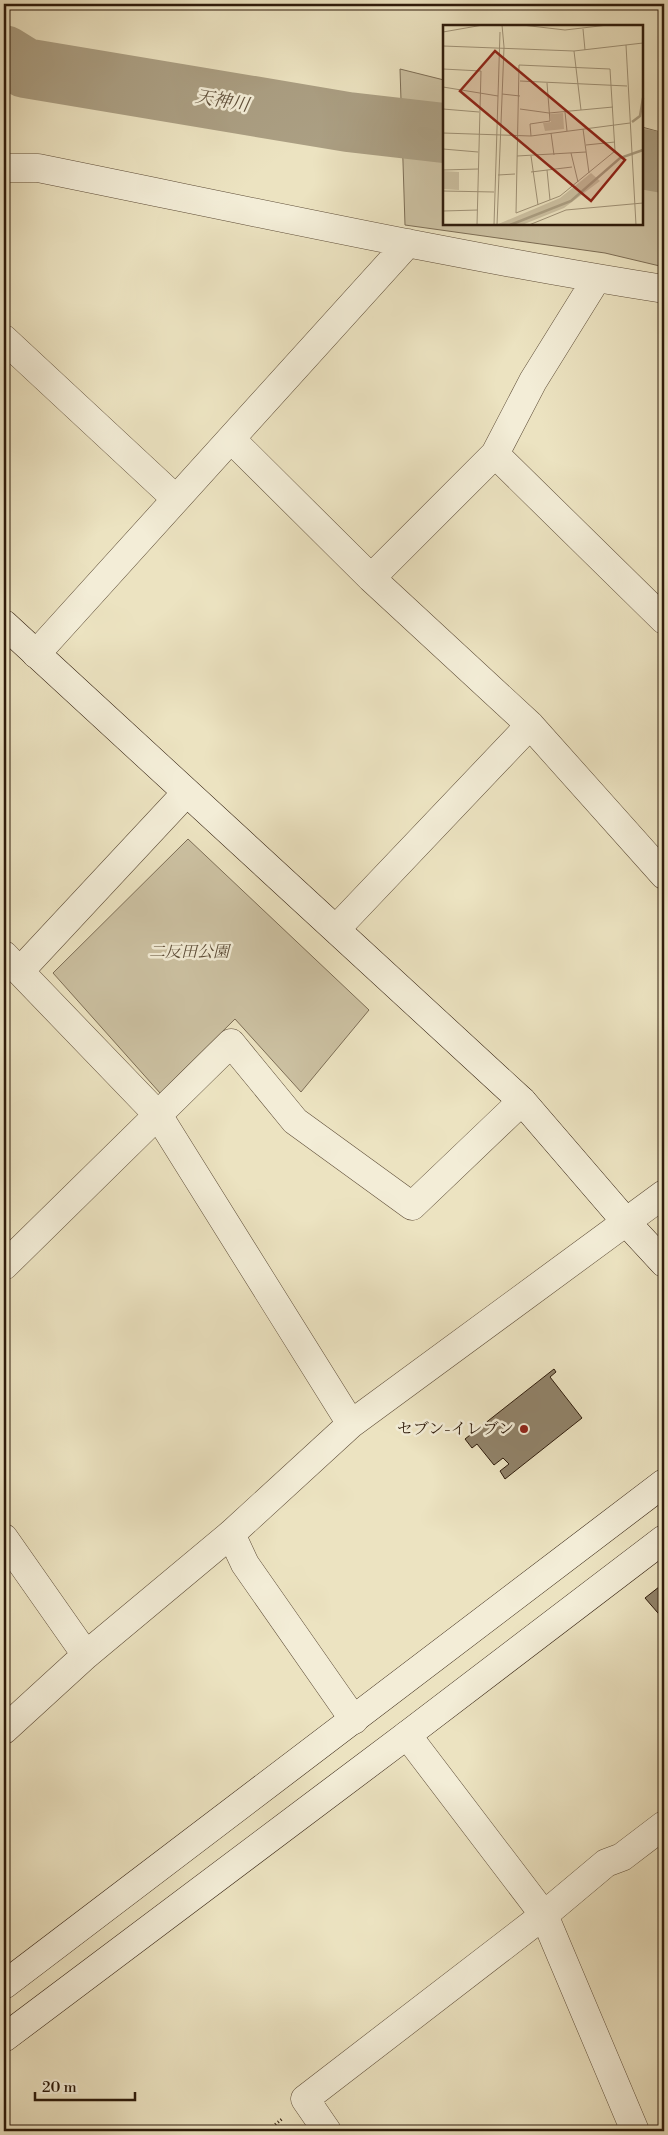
<svg xmlns="http://www.w3.org/2000/svg" width="668" height="2135" font-family="'Libre Bodoni','Noto Serif JP',serif">
  <rect width="100%" height="100%" fill="#ece3c1"/>
  <filter id="stains"><feTurbulence type="fractalNoise" baseFrequency=".004" numOctaves="4"/><feColorMatrix values="0 0 0 0 .2 0 0 0 0 .09 0 0 0 0 .02 0 0 0 .5 -.17"/></filter>
  <radialGradient id="worn" r=".72"><stop offset=".6" stop-color="#630" stop-opacity="0"/><stop offset="1" stop-color="#630" stop-opacity=".3"/></radialGradient>
  <path fill="#ccc1a2" stroke="#7d6e56" d="M400,69L444,80V224H642V127L664,133V267L605,253L405,225Z
    M188,839L369,1010L301,1092L235,1019L160,1093L53,973Z"/>
  <g fill="none" stroke-linecap="round" stroke-linejoin="round">
    <path stroke="#ab9f83" stroke-width="60" d="M4,55L25,68L348,122L444,133
      M642,159L664,163"/>
  </g>
  <path fill="#91836a" stroke="#2e1b0b" d="M554,1369L556,1372L550,1377L582,1418L505,1479L500,1471L509,1464L503,1458L494,1465L477,1444L472,1448L465,1439Z
    M664,1583V1620L645,1598Z"/>
  <g fill="none" stroke-linecap="round" stroke-linejoin="round">
    <g stroke="#5e4d38" stroke-width="29">
      <path id="street" d="M4,168H38C246,210 454,256 664,289
        M4,339L176,499
        M232,440L371,578L530,725L664,875
        M495,454L664,620
        M371,578L495,454L533,381L597,278
        M36,654L408,243
        M337,928L530,725
        M4,955L158,1115L351,1424
        M20,971L186,793
        M4,1266L231,1043L295,1121L412,1206L522,1101
        M231,1534L245,1564L354,1720
        M4,1538L86,1655
        M4,1730L86,1655L231,1534L351,1424L664,1194
        M407,1735L544,1915L635,2131
        M327,2131L305,2099L544,1915L606,1863L622,1857L664,1825"/>
    </g>
    <g stroke="#2e1b0b" stroke-width="29">
      <path id="secondary" d="M4,624L522,1101L627,1223L664,1263
        M4,1985L664,1483
        M4,2038L407,1735L664,1539"/>
    </g>
    <path stroke="#2e1b0b" stroke-width="3" stroke-dasharray="1 2.5" stroke-linecap="butt" d="M267,2131L282,2119"/>
    <use href="#street" stroke="#f3edd7" stroke-width="28"/>
    <use href="#secondary" stroke="#f3edd7" stroke-width="28"/>
  </g>
  <circle fill="#8f2418" stroke="#f3edd7" stroke-width="2" cx="524" cy="1429" r="5"/>
  <g text-anchor="middle" dominant-baseline="central" stroke-width="5" stroke-linejoin="round" paint-order="stroke">
    <g font-size="16" font-style="italic" fill="#5d4d38" stroke="#f3edd7">
      <text x="189" y="952">二反田公園</text>
    </g>
    <g font-size="16" fill="#2e1b0b" stroke="#f3edd7" text-anchor="end">
      <text x="514" y="1429">セブン-イレブン</text>
    </g>
    <g font-size="18" font-style="italic" fill="#60503b" stroke="#f3edd7">
      <text transform="translate(222 101) rotate(10)">天神川</text>
    </g>
  </g>
  <g transform="translate(443 25)">
    <rect width="200" height="200" fill="#ece3c1"/>
    <path d="M120,88L121,104L102,106L100,98L108,97L107,89ZM0,146L16,147V165L0,164ZM148,148L157,156L121,183L79,200H53L117,173Z" fill="#ccc1a2"/>
    <path fill="none" stroke="#ab9f83" stroke-width="2.5" d="M189,97L197,91L200,73M67,200L128,176L177,133L200,125"/>
    <path fill="none" stroke="#a09378" stroke-width="1" d="M79,0L122,5L165,0M140,4L142,25M0,7L40,0M183,20L193,200M0,21L131,26L200,18M131,26L138,85M76,40L167,44L172,126L117,171L73,188ZM0,44L38,46L34,200M77,56L184,61M0,62L55,71M59,69L77,71M0,84L36,87M77,84L106,88L170,82M122,87L124,106M140,104L146,148M0,108L88,111L187,98M108,108L111,130M88,111L87,99L107,96L104,58M143,120L172,117M0,124L35,127M128,128L135,157M74,131L143,127M88,131L95,180M0,145L35,144M104,145L107,175M88,147L129,142M55,150L72,149M0,166L51,167M0,186L35,185M51,200L57,7M54,200L61,22L59,0M86,200L123,185L200,178"/>
    <path fill="#8f2418" fill-opacity="0.15" stroke="#8f2418" stroke-width="2.5" d="M52,26L182,135L148,176L17,66Z"/>
    <rect width="200" height="200" fill="none" stroke="#2e1b0b" stroke-width="2.5"/>
  </g>
  <rect width="668" height="2135" fill="none" stroke="#ece3c1" stroke-width="20"/>
  <rect x="5" y="5" width="658" height="2125" fill="none" stroke="#2e1b0b" stroke-width="2.5"/>
  <rect x="10" y="10" width="648" height="2115" fill="none" stroke="#2e1b0b"/>
  <path d="M35 2092v8h100v-8" fill="none" stroke="#2e1b0b" stroke-width="2.5"/>
  <text x="42" y="2092" font-size="15" fill="#2e1b0b" stroke="#f3edd7" stroke-width="4" paint-order="stroke">20 m</text>
  <rect width="100%" height="100%" filter="url(#stains)"/>
  <rect width="100%" height="100%" fill="url(#worn)"/>
</svg>
